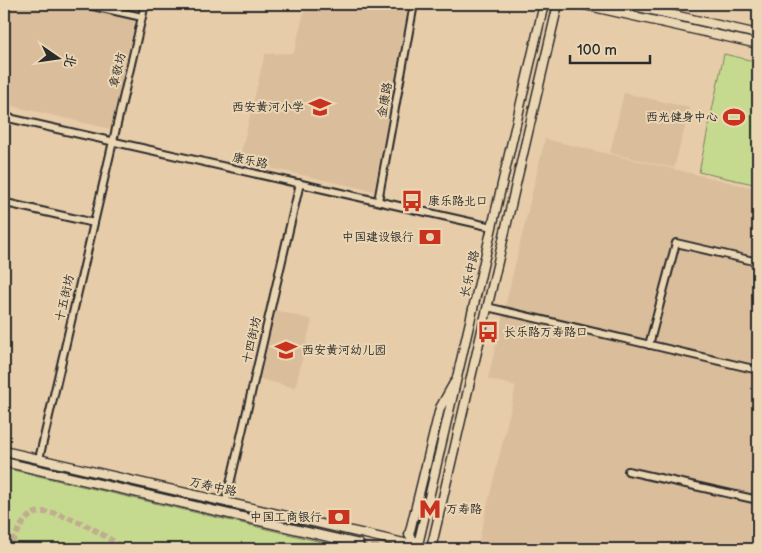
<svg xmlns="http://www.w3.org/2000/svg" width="762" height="553" font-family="'Balsamiq Sans','LXGW WenKai TC',sans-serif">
  <rect width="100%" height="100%" fill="#e7cca9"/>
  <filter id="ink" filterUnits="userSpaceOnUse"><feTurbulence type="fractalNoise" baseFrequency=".02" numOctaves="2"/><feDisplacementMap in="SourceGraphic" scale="10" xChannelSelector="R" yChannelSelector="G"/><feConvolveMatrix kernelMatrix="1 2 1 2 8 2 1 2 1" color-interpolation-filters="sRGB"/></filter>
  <g filter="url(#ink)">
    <path fill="#dabd9b" d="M4,4H69L135,19L111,129L4,104Z
      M306,4H408L374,191L239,161L265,54L294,53Z
      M624,93L690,108L674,168L610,153Z
      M545,139L758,189V549H477L516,386L488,379Z
      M275,310L312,320L295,388L260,379Z"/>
    <path fill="#c6da8f" stroke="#78825d" d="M724,54L758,62V185L699,172Z
      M4,468L352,549H4Z"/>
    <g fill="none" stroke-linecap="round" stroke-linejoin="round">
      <path stroke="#c1ac90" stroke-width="6" stroke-dasharray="6 3" stroke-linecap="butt" d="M6,549C16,540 20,522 31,515C52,502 106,535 124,549"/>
      <path stroke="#c1ac90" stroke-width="8" stroke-dasharray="8 4" stroke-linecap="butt" d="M359,544L384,549"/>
      <g stroke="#2b2b2b" stroke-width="10">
        <path id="minor" d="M84,4L142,17
          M4,117L492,227
          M378,201L414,4
          M6,203L94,223
          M487,307L758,370
          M649,345L676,243L758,262
          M39,459L145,4
          M628,471L758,500
          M226,501L300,183"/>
      </g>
      <g stroke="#2b2b2b" stroke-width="11">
        <path id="major" d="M580,4L758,44
          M625,4L758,34
          M4,451L430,549
          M4,462L359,544
          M417,546L409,535L440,408L454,383
          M417,549L544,4
          M431,549L558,4"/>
      </g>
      <use href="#minor" stroke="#ebd6b4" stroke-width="6"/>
      <use href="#major" stroke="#ebd6b4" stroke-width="8"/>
    </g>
  </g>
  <defs>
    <g id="school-bare" transform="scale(1.725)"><path d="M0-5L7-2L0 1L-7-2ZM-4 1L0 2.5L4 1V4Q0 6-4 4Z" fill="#c8321e" stroke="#ebd6b4" stroke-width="2.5" paint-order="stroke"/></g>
    <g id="stadium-bare" transform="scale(1.725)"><path d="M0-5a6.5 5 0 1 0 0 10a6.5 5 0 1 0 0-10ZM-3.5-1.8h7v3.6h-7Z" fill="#c8321e" stroke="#ebd6b4" stroke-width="2.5" paint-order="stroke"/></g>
    <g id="bus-bare" transform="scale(1.725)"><path d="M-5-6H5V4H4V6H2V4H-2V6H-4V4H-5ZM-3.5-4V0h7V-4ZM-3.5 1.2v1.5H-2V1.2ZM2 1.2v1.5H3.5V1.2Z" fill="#c8321e" stroke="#ebd6b4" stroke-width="2.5" paint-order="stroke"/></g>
    <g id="bank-bare" transform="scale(1.725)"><path d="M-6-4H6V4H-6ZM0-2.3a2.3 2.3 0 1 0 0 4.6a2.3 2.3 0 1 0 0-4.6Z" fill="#c8321e" stroke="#ebd6b4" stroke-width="2.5" paint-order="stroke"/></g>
    <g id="metro-bare" transform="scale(1.725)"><path d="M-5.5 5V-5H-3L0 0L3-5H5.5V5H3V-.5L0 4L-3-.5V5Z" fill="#c8321e" stroke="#ebd6b4" stroke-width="2.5" paint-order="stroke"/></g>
  </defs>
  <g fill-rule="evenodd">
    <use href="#school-bare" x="320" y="107"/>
    <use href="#stadium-bare" x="734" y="117"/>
    <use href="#bus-bare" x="412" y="201"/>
    <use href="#bank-bare" x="430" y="237"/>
    <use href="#bus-bare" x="488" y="332"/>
    <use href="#school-bare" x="286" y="350"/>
    <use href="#metro-bare" x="430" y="509"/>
    <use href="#bank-bare" x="339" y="517"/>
  </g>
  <g text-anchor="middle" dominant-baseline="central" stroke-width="4" stroke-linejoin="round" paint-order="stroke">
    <g font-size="12" fill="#2b2b2b" stroke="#ebd6b4">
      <text transform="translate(118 70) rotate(-77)">章敬坊</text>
      <text transform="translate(385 100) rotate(-80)">金康路</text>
      <text transform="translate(250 161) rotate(12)">康乐路</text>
      <text transform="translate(470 274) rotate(-77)">长乐中路</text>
      <text transform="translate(65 298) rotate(-77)">十五街坊</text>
      <text transform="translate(252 340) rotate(-77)">十四街坊</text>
      <text transform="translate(213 487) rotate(13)">万寿中路</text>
    </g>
    <g font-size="12" fill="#2b2b2b" stroke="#ebd6b4" text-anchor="end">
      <text x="304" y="107">西安黄河小学</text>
      <text x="718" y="117">西光健身中心</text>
      <text x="428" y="201" text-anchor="start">康乐路北口</text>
      <text x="414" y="237">中国建设银行</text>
      <text x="504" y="332" text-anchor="start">长乐路万寿路口</text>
      <text x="302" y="350" text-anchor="start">西安黄河幼儿园</text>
      <text x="446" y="509" text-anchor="start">万寿路</text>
      <text x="322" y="517">中国工商银行</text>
    </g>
  </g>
  <rect width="762" height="553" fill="none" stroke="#ebd6b4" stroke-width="20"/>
  <rect x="10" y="10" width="742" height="533" fill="none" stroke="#2b2b2b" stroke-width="2" filter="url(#ink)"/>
  <g transform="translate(58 58) rotate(103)" stroke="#ebd6b4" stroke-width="4" paint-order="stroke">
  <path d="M0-4L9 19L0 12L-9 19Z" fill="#2b2b2b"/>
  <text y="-8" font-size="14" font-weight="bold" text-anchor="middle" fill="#2b2b2b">北</text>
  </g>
  <path d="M570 55v8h80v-8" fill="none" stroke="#2b2b2b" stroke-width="2.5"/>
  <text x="577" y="55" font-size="15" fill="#2b2b2b" stroke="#ebd6b4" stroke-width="4" paint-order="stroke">100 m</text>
</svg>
